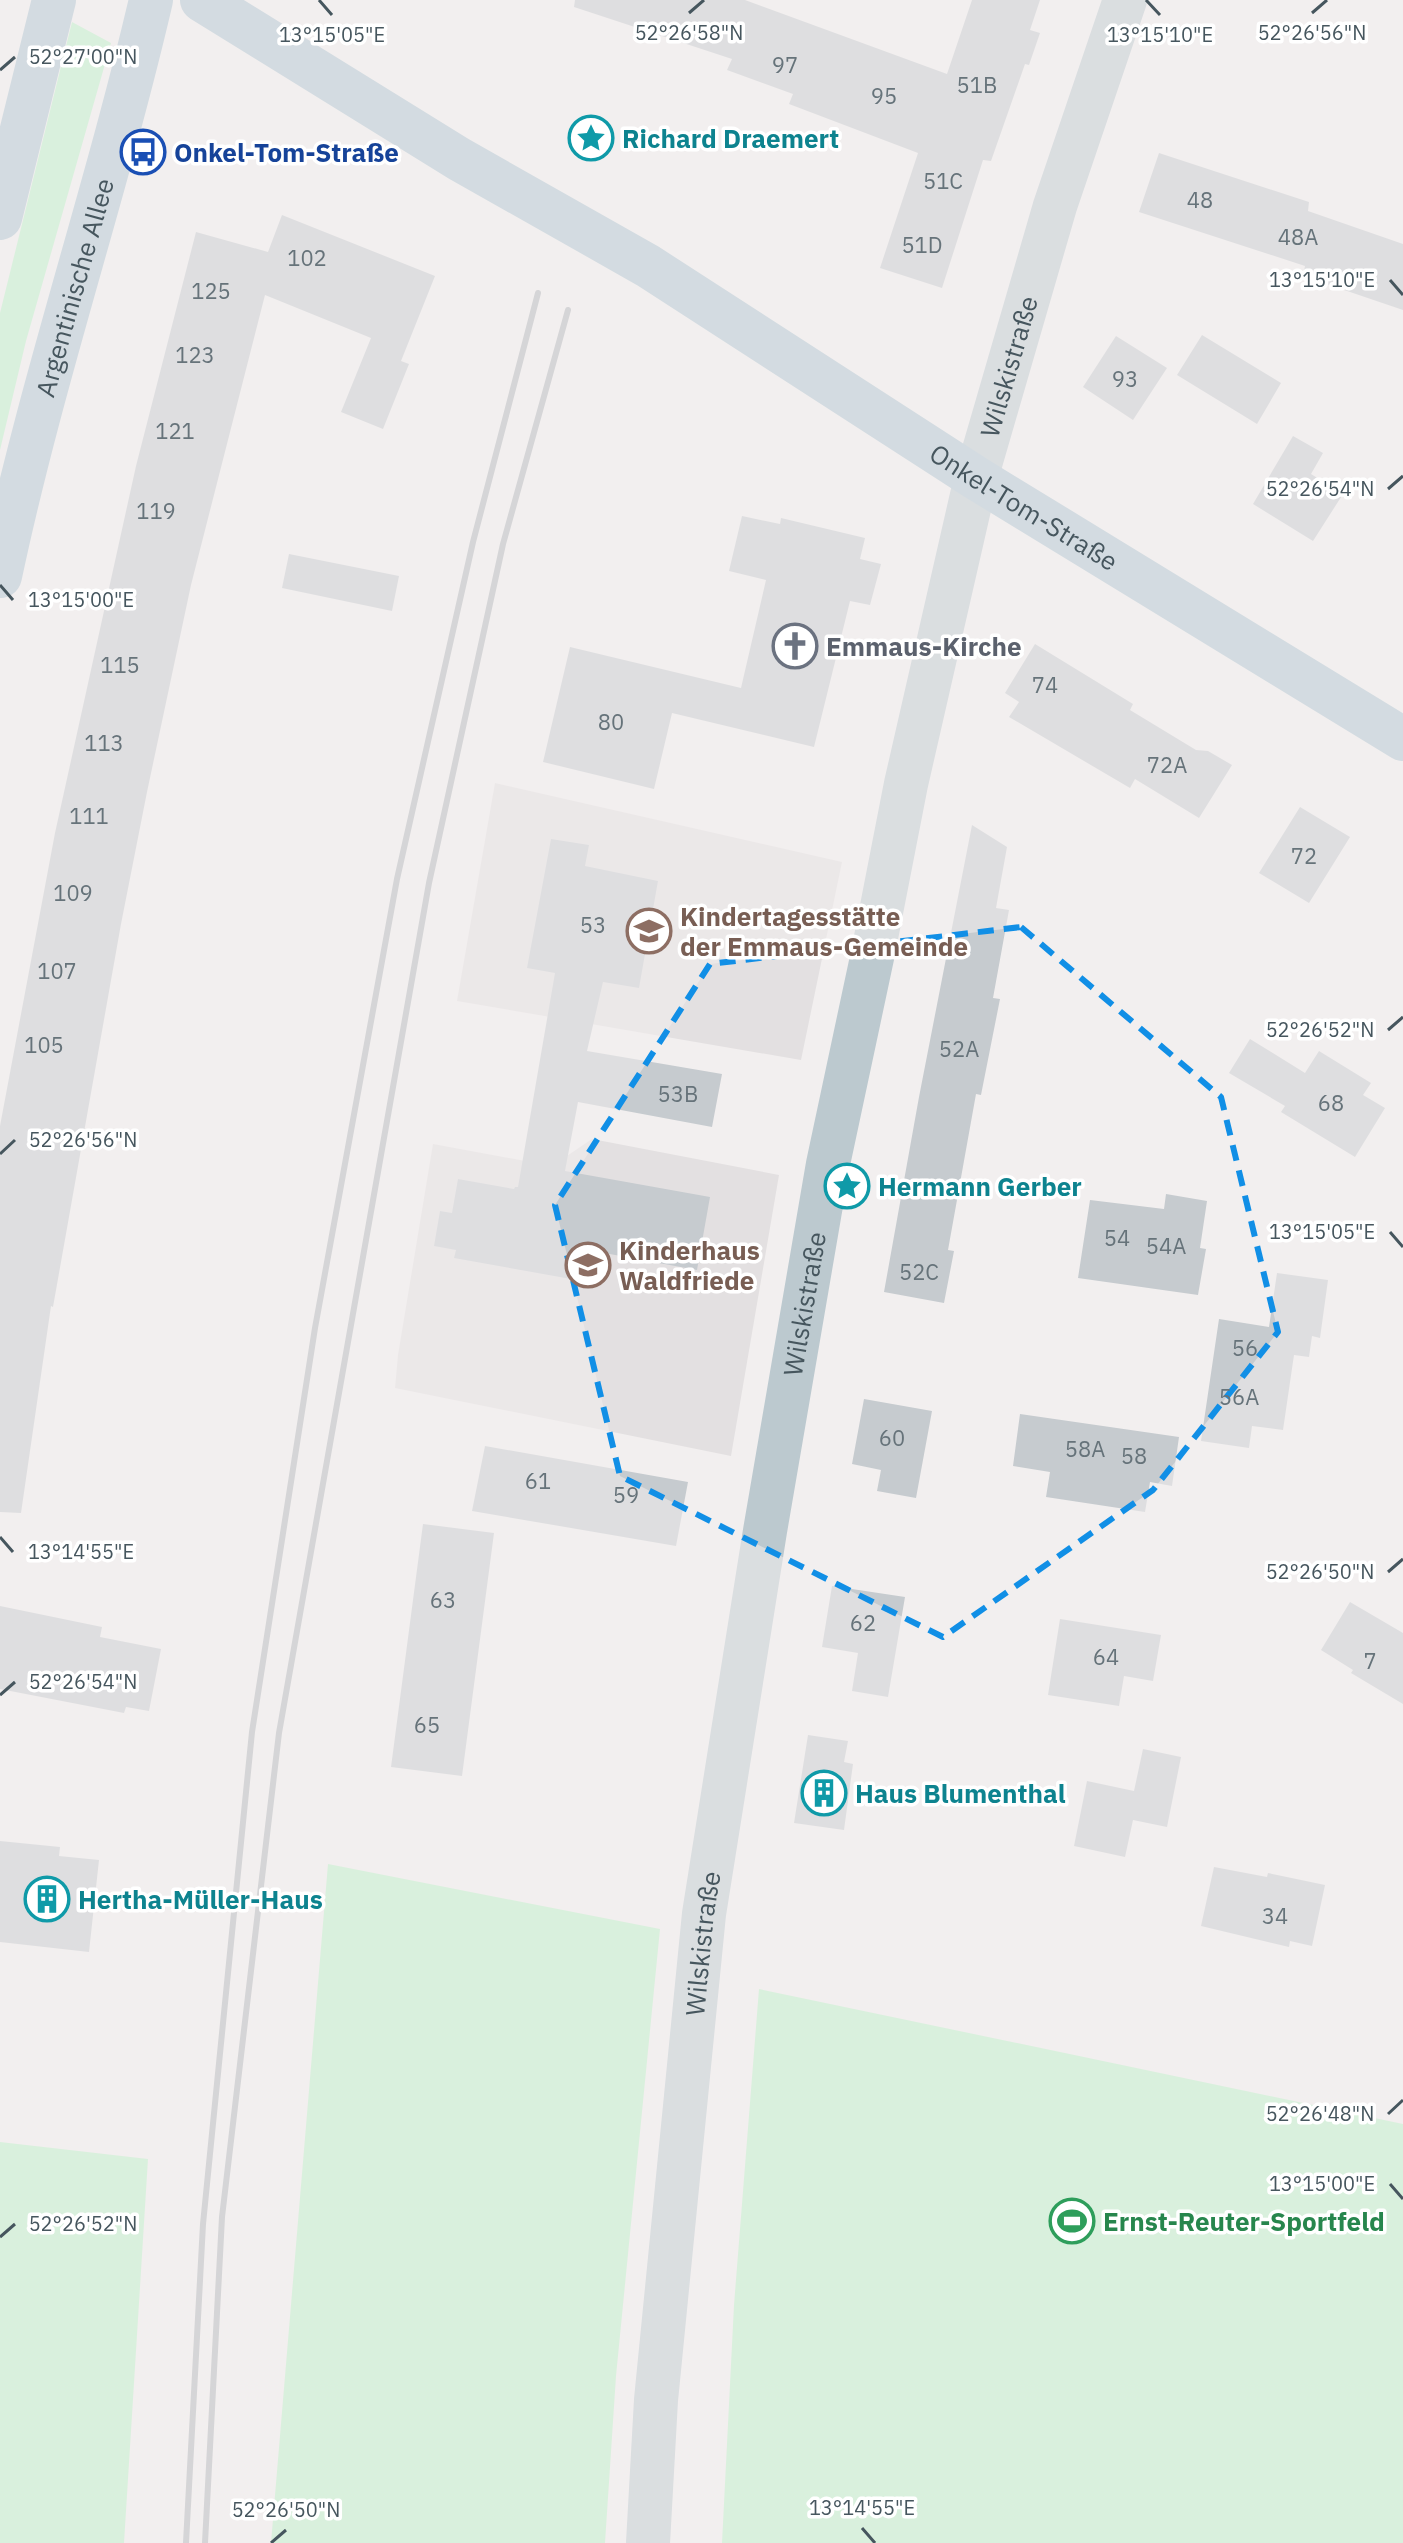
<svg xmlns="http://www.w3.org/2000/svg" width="1403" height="2543" font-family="'IBM Plex Sans',sans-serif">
  <rect width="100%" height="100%" fill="#f2efef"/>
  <path fill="#e3e0e1" d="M495,783L842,862L801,1060L457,1001Z
    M592,1139L779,1175L731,1456L395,1388L398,1355L433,1144L552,1166Z"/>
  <path fill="#bbf2c8" d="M72,22L111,43L26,341L0,450V313Z
    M328,1864L660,1929L616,2376L605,2543H271Z
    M759,1989L1403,2124V2543H722L734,2305Z
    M0,2142L148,2159L124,2543H0Z"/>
  <path fill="#c6cbcf" d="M575,0H745L947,74L972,0H1040L1030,30L1040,33L1029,65L1025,64L991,161L983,160L942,288L880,268L918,153L789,104L793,94L727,70L732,59L574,7Z
    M1159,153L1309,202L1308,211L1403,244V310L1303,276L1305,266L1139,212Z
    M282,215L435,276L401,361L409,364L383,429L341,412L371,338L265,295L191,585L147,792L121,924L53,1307L51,1306L21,1513L0,1512V1126L55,833L136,466L196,232L268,252Z
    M1202,335L1281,383L1257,424L1177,375Z
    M1116,336L1167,368L1133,420L1083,387Z
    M1293,436L1323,453L1311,474L1343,494L1313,541L1253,504Z
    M742,516L780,524L781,518L865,538L860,559L881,564L870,605L850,601L814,747L672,713L654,789L543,762L570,647L741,688L766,580L729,571Z
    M289,554L399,576L392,611L282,588Z
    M1035,644L1133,704L1130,710L1196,750L1208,751L1232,765L1199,818L1135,779L1130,788L1009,717L1019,702L1005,693Z
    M1300,807L1350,837L1309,903L1259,873Z
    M972,825L1007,847L996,908L1009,910L993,998L1000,999L981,1095L976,1094L948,1250L954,1251L944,1303L884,1292L919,1097Z
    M551,839L589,845L585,866L658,881L639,988L603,982L587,1051L722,1074L712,1127L578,1102L565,1171L710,1197L697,1270L588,1250L582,1281L454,1258L456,1250L434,1246L440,1211L452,1213L458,1179L514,1189L515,1187H518L555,973L527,968Z
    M1250,1039L1305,1073L1319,1051L1371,1083L1363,1095L1385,1108L1355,1157L1281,1112L1285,1106L1229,1073Z
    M1166,1194L1207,1201L1200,1248L1206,1249L1198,1295L1078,1278L1090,1200L1164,1209Z
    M1277,1273L1328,1280L1320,1338L1312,1336L1309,1357L1294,1355L1283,1430L1252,1426L1249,1448L1201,1441L1219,1319L1269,1327Z
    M864,1399L932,1411L916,1498L877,1491L881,1470L852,1464Z
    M1020,1414L1179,1437L1172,1486L1150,1482L1145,1512L1046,1497L1050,1472L1013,1466Z
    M485,1446L688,1482L676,1546L472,1511Z
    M423,1524L494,1533L462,1776L391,1767Z
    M832,1586L905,1597L888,1697L852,1691L858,1653L822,1647Z
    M1350,1602L1403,1633V1704L1351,1673L1353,1670L1321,1650Z
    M0,1606L102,1627L100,1637L161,1649L149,1711L126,1707L124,1713L0,1689Z
    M1060,1619L1161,1635L1153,1681L1124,1676L1119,1706L1048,1695Z
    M808,1735L848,1741L844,1762L853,1764L844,1830L794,1823Z
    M1143,1749L1181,1757L1167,1827L1133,1820L1125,1857L1074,1846L1087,1781L1134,1791Z
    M0,1841L60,1847L59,1856L99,1860L89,1952L0,1942Z
    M1214,1867L1267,1877L1268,1873L1325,1885L1312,1946L1290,1941L1289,1947L1201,1926Z"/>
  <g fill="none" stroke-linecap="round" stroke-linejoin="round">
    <path stroke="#bcc9cf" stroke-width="44" id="s1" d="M648,2543L656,2400L704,1914L765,1531L828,1164L873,953L906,784L976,478L1055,206L1125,0"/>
    <g stroke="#adc4d0" stroke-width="44">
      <path id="s2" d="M202,0L459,159L648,266L976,478L1403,739"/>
      <path d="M0,218L54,0"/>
      <path id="s3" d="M0,576C41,382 106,193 151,0"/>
    </g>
    <path stroke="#b1b6ba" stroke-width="6" d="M186,2543L203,2224L252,1732L315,1328L397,879L473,542L538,293
      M205,2543L222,2217L279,1733L429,883L503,544L568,310"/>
  </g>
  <path d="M0 0H1403V2543H0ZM1021,927L1221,1097L1278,1332L1153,1490L943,1637L620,1476L555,1205L710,964Z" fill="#f2efef" fill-opacity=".55" fill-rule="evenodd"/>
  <path fill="none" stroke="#118fe6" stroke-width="6" stroke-dasharray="16 10" stroke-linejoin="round" d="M1021,927L1221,1097L1278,1332L1153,1490L943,1637L620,1476L555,1205L710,964Z"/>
  <path fill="none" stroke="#46565e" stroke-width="3" d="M319,0L332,15M1146,0L1160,15M689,13L704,0M1312,13L1327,0M0,70L15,57M1390,280L1403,295M1388,489L1403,476M0,585L13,600M1388,1030L1403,1017M0,1154L15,1140M1390,1232L1403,1247M0,1537L13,1552M1388,1572L1403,1559M0,1695L15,1682M1388,2114L1403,2100M1390,2184L1403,2199M0,2237L15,2224M862,2528L875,2543M271,2543L286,2530"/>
  <defs>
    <g id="sight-ring" transform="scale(2.3)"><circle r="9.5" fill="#fff" stroke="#0f9aa8" stroke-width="1.5"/><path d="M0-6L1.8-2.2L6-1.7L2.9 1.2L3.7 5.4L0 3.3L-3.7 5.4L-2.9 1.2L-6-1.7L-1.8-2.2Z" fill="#0f9aa8"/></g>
    <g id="bus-ring" transform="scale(2.3)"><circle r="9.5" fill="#fff" stroke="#1a4fb4" stroke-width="1.5"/><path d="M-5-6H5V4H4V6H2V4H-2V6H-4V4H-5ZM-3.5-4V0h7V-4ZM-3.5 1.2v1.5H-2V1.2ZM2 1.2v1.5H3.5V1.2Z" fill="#1a4fb4"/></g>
    <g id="church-ring" transform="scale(2.3)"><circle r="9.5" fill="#fff" stroke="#6b7280" stroke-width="1.5"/><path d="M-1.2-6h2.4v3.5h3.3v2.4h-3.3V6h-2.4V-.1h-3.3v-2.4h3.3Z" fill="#6b7280"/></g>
    <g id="school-ring" transform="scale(2.3)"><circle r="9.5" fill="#fff" stroke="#8d6e63" stroke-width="1.5"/><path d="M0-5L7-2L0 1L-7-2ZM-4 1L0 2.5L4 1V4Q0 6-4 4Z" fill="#8d6e63"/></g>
    <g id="building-ring" transform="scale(2.3)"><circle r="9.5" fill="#fff" stroke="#0f9aa8" stroke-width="1.5"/><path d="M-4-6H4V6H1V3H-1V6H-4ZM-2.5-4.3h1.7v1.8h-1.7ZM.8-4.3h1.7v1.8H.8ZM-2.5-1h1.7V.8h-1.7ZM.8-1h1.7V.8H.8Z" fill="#0f9aa8"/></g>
    <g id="stadium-ring" transform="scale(2.3)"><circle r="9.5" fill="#fff" stroke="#2e9e5b" stroke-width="1.5"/><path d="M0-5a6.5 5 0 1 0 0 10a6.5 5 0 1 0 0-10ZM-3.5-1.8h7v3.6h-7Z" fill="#2e9e5b"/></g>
  </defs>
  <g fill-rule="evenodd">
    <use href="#sight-ring" x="591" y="138"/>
    <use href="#bus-ring" x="143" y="152"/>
    <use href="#church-ring" x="795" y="646"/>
    <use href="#school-ring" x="649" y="931"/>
    <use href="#sight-ring" x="847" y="1186"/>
    <use href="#school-ring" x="588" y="1265"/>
    <use href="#building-ring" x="824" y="1793"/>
    <use href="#building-ring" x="47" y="1899"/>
    <use href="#stadium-ring" x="1072" y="2221"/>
  </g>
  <g text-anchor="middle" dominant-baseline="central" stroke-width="7" stroke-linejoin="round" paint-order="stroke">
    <g font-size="22" fill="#66737a">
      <text x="785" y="64">97</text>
      <text x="977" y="84">51B</text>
      <text x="884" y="95">95</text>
      <text x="943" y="180">51C</text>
      <text x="1200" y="199">48</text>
      <text x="1298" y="236">48A</text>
      <text x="922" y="244">51D</text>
      <text x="307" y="257">102</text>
      <text x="211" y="290">125</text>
      <text x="195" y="354">123</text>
      <text x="1125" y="378">93</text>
      <text x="175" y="430">121</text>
      <text x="156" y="510">119</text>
      <text x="120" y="664">115</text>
      <text x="1045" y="684">74</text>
      <text x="611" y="721">80</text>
      <text x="104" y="742">113</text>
      <text x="1167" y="764">72A</text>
      <text x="89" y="815">111</text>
      <text x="1304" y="855">72</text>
      <text x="73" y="892">109</text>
      <text x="593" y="924">53</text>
      <text x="57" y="970">107</text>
      <text x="44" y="1044">105</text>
      <text x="959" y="1048">52A</text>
      <text x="678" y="1093">53B</text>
      <text x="1331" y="1102">68</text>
      <text x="1117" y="1237">54</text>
      <text x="1166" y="1245">54A</text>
      <text x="919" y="1271">52C</text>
      <text x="1245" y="1347">56</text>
      <text x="1239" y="1396">56A</text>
      <text x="892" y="1437">60</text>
      <text x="1085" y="1448">58A</text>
      <text x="1134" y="1455">58</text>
      <text x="538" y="1480">61</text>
      <text x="626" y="1494">59</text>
      <text x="443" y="1599">63</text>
      <text x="863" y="1622">62</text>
      <text x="1106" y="1656">64</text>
      <text x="1370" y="1660">7</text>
      <text x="427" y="1724">65</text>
      <text x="1275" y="1915">34</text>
    </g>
    <g font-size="26" font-weight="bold" fill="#0d838f" stroke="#fff" text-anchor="start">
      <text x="622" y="138">Richard Draemert</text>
      <text x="878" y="1186">Hermann Gerber</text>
      <text x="855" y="1793">Haus Blumenthal</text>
      <text x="78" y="1899">Hertha-Müller-Haus</text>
    </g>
    <g font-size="26" font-weight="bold" fill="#164399" stroke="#fff" text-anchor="start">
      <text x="174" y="152">Onkel-Tom-Straße</text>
    </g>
    <g font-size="26" fill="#46565e" stroke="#fff">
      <text stroke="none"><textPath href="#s3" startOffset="298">Argentinische Allee</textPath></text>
      <text stroke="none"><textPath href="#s1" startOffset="2210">Wilskistraße</textPath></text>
      <text stroke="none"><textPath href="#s2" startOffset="966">Onkel-Tom-Straße</textPath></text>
      <text stroke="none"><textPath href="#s1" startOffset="1250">Wilskistraße</textPath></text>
      <text stroke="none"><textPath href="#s1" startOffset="602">Wilskistraße</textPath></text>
    </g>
    <g font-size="26" font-weight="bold" fill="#5b616d" stroke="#fff" text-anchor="start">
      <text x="826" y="646">Emmaus-Kirche</text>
    </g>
    <g font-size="26" font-weight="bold" fill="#785e54" stroke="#fff" text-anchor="start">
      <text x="680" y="916">Kindertagesstätte<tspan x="680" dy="30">der Emmaus-Gemeinde</tspan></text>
      <text x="619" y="1250">Kinderhaus<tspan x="619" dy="30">Waldfriede</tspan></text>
    </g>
    <g font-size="26" font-weight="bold" fill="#27864d" stroke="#fff" text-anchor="start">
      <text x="1103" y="2221">Ernst-Reuter-Sportfeld</text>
    </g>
  </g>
  <g font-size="20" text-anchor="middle" fill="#46565e" stroke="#fff" stroke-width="7" stroke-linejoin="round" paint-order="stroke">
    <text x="689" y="40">52°26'58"N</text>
    <text x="1312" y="40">52°26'56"N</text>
    <text x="332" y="42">13°15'05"E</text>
    <text x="1160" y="42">13°15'10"E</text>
    <text x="83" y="64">52°27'00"N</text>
    <text x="1322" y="287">13°15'10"E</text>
    <text x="1320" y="496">52°26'54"N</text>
    <text x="81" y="607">13°15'00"E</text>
    <text x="1320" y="1037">52°26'52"N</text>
    <text x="83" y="1147">52°26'56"N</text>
    <text x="1322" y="1239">13°15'05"E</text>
    <text x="81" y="1559">13°14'55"E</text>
    <text x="1320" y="1579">52°26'50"N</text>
    <text x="83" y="1689">52°26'54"N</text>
    <text x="1320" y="2121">52°26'48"N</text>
    <text x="1322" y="2191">13°15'00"E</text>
    <text x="83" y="2231">52°26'52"N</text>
    <text x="862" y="2515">13°14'55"E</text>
    <text x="286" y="2517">52°26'50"N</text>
  </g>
</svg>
